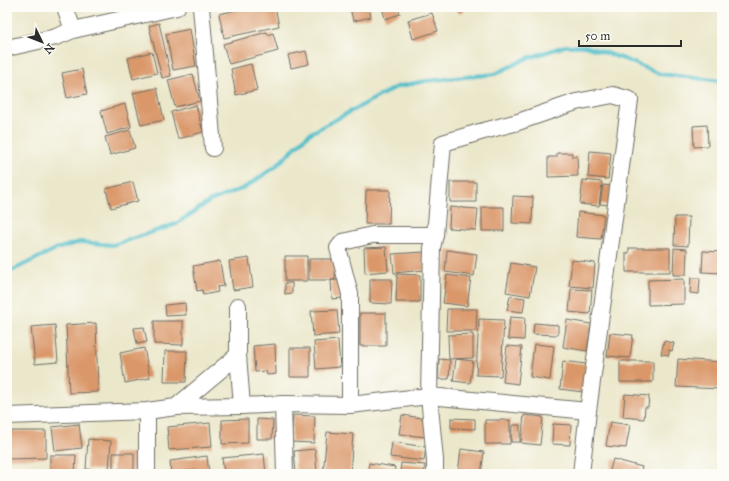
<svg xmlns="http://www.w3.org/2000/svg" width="729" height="481" font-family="'IM FELL Great Primer',serif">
  <rect width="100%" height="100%" fill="#fdfcf7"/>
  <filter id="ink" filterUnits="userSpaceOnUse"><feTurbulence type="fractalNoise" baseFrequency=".025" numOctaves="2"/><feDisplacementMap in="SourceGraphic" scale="8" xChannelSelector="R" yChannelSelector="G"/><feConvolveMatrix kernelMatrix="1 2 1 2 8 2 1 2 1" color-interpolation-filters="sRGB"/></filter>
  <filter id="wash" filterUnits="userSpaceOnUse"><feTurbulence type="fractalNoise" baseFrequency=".012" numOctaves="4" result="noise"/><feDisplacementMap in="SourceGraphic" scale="16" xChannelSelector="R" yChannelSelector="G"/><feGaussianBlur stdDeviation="0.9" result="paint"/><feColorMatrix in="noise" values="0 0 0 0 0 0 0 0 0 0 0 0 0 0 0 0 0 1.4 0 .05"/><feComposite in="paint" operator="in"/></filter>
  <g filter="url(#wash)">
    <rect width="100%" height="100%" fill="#ebe7ca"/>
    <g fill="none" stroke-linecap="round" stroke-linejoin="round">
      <path stroke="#52bfca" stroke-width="4" d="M7,273L56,249L80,242L113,245L144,235L176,224L210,201L244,188L275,167L309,134L396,87L425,81L495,74L525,59L565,46H585L624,59L660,74L722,81"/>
    </g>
    <g id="blocks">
      <path fill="#da9769" d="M250,7H275L279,26L224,38L219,14Z
        M350,7H369L371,17L353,21Z
        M382,7H398L400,14L385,19Z
        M457,7H467L468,9L459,13Z
        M432,13L438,31L413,39L408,20Z
        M159,23L171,76L162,78L149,26Z
        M190,29L196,66L173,70L166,34Z
        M267,32L268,35L273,33L278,51L229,64L223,44Z
        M306,51L309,64L291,68L288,55Z
        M152,52L157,73L133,79L128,58Z
        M251,64L257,90L236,95L231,69Z
        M82,69L87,94L67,98L62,73Z
        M193,74L200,101L175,107L168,80Z
        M157,88L164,120L141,125L133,93Z
        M125,104L131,127L107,134L101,111Z
        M196,105L203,132L178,139L171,112Z
        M707,125L708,146L694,147L693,126Z
        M130,130L135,148L110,155L105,137Z
        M590,151L611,153L608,179L588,177Z
        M557,153H572V157L577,156L578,176L548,177V157H557Z
        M583,180L602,182L599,206L580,204Z
        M133,182L138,201L111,208L106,189Z
        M450,182H476V202H450Z
        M603,185L612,186L610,205L600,204Z
        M366,190H390L389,224H365Z
        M513,196L533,197L532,224L512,223Z
        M450,207L478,209L476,230L449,228Z
        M482,207H504V231H482Z
        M578,212L604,215L601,239L576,237Z
        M675,217H689L688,246L674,245Z
        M386,247L388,271L365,273L364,248Z
        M629,248H670V272H626V253H629Z
        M674,248L687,249L686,275H673Z
        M447,250L477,254L474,276L445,272Z
        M703,251L722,252V273L702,272Z
        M424,252L425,270L394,273L392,254Z
        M285,256H307V281H285Z
        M249,258L253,287L233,290L229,261Z
        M309,259H336L335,280H309Z
        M572,260L595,263L593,288L569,286Z
        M220,261L224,286L217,287L218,292L203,295L202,290L197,291L193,266Z
        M511,263L535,267L530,296L506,292Z
        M397,274L420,275V302H396Z
        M447,275L471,278L467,306L443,303Z
        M691,278H700L699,294L690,293Z
        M370,279H392L391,304L370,303Z
        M684,279V304L648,305V280Z
        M331,280H341L342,298L332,299Z
        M285,283H292V293L285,294Z
        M571,289L592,290L590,314L569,312Z
        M510,296L525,298L523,312L507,310Z
        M185,303L186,315L166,316L165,305Z
        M447,309H477L476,331H446Z
        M337,310L339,334L313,336L311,311Z
        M360,313H386V346H360Z
        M510,317L525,318L524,340L508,339Z
        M479,319L504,320L501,376L476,375Z
        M567,320L591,324L587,351L563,347Z
        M154,321H183V345L154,344Z
        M96,323L98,392L69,393L66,325Z
        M534,323L558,325V335L533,334Z
        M55,325L58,362L35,364L31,327Z
        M144,327L147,342L137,344L134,328Z
        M610,333L633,335L630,358L607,356Z
        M473,334V358L449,359L448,335Z
        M338,340L340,367L316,369L314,342Z
        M664,341L674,343L672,351L669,350V355L661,354Z
        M275,344L276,374L267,375L266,371L255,372L253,346Z
        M534,344L554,346L550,380L530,377Z
        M507,346L522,347L518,384L503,382Z
        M144,348L150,378L125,383L120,353Z
        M290,348H310V377H290Z
        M165,351H187L186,382H164Z
        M439,359L450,360L449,379H438Z
        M456,359L473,361L470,383L453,381Z
        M678,359L722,362V389L676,387Z
        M563,361L586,364L583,392L560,389Z
        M620,361H653V382H620Z
        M625,394L649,396L648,407H645L644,419L623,417Z
        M293,415L315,416L314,443L291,442Z
        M402,415L429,419L426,437L399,434Z
        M524,415L543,417L540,445L521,443Z
        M451,418L475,419V429L451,428Z
        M248,419V443L222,444V420Z
        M257,419L273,420L272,439H257Z
        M485,420H510V444H485Z
        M610,422L630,425L626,448L606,446Z
        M210,423L212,447L169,450L167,427Z
        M79,424L82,448L55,451L52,427Z
        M553,424L571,425L570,445L552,444Z
        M512,425H520V442H511Z
        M7,431H46V458L7,459Z
        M327,432L353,434L350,474H323Z
        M88,439L111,441L109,471L86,469Z
        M392,442L426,447L424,461L390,457Z
        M315,449L317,473L296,474L294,451Z
        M461,449L484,452L481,474L458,473Z
        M113,453H134V474H113Z
        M264,454L266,474H224L222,458Z
        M50,455H76L75,474H50Z
        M207,456L209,474H197L196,470L181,472V474H171L170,461Z
        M613,459L642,467L640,474H609Z
        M369,463L395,467L394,474H367Z
        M401,463L425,465L424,474H400Z
        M542,472V474H517V473Z"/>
    </g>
  </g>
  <g filter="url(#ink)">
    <use href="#blocks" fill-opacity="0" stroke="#6e6d63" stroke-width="1"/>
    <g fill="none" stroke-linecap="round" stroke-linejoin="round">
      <g stroke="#6e6d63" stroke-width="18">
        <path id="minor" d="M65,7L73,30
          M201,7L213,148
          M7,48L56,37L73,30L177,7
          M238,306V355L242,406
          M283,404L285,474
          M350,405V294L338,248L343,242L372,235H435
          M176,407L238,355
          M147,411V474
          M7,416L147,411L176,407L242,406L283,404L350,405L429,396L588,411
          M435,474V460L429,396L432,248L435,235L443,143L480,132L518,122L576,102L613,95L630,100L588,411L581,474"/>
      </g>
      <use href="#minor" stroke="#fff" stroke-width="16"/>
    </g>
  </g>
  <rect width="729" height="481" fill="none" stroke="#fdfcf7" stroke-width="24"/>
  <g transform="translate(42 42) rotate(133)" stroke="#fdfcf7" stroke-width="3" paint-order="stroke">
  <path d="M0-3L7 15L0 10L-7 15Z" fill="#2b2b2b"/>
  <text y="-6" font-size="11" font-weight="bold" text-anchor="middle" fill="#2b2b2b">N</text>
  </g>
  <path d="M579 40v6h102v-6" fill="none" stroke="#2b2b2b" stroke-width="2"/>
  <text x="585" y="40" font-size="12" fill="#2b2b2b" stroke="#fdfcf7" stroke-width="3" paint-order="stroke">50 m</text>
</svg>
